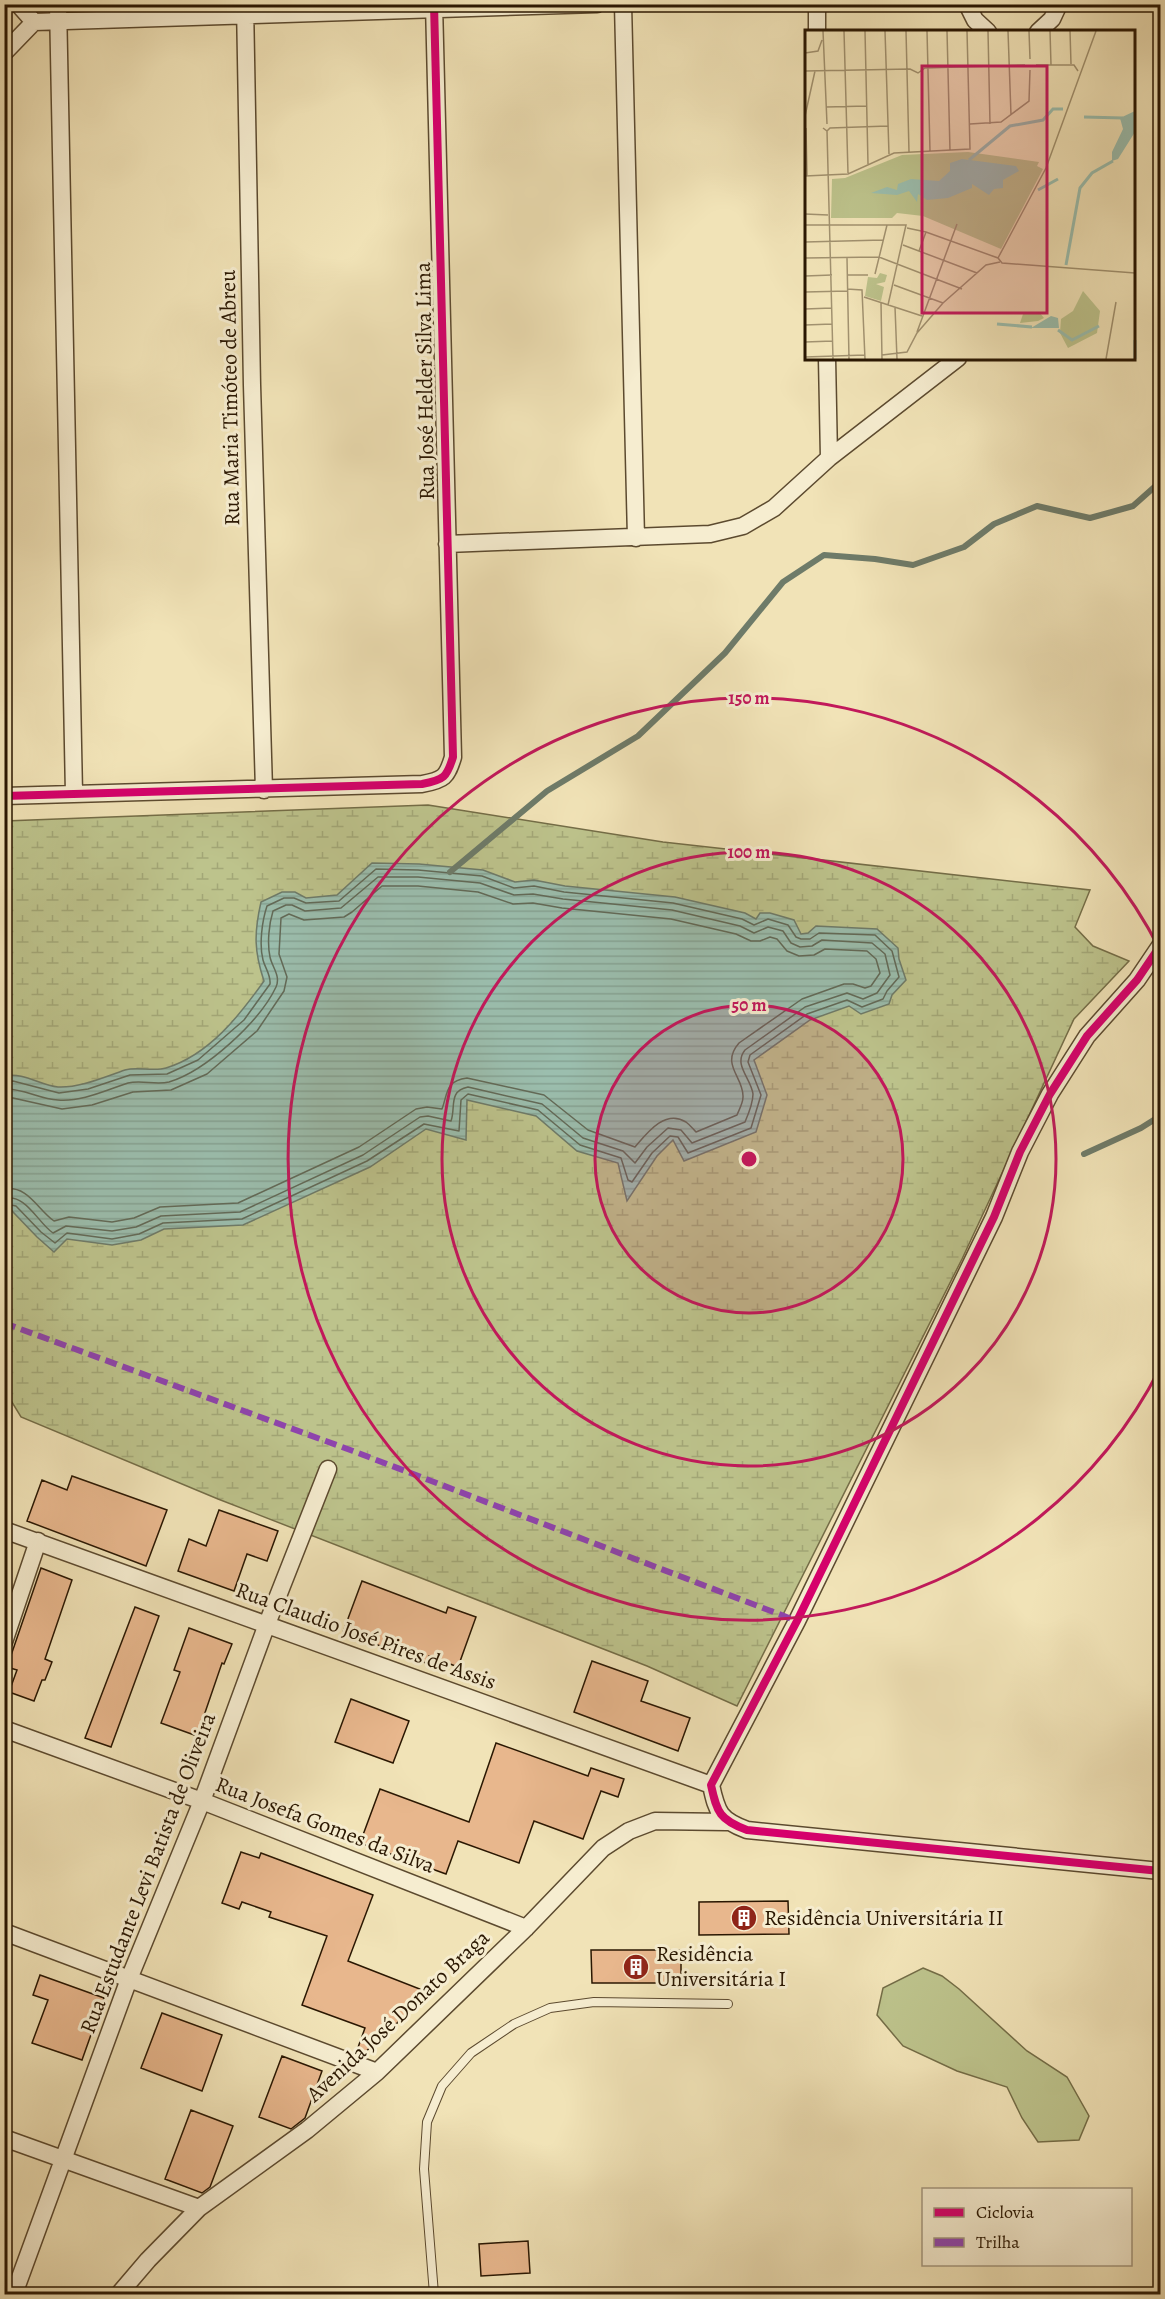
<svg xmlns="http://www.w3.org/2000/svg" width="1165" height="2299" font-family="Alegreya,serif">
  <defs>
    <pattern id="wetland-marsh" width="20" height="14" patternUnits="userSpaceOnUse" patternTransform="scale(1.5)"><rect width="20" height="14" fill="#bdc38c"/><path d="M1 5h8M5 5V1M11 12h8M15 12V8" fill="none" stroke="#a3a777"/></pattern>
    <pattern id="water-rules" width="6" height="5" patternUnits="userSpaceOnUse" patternTransform="scale(1.5)"><rect width="6" height="5" fill="#9bbeae"/><path d="M0 2.5h6" fill="none" stroke="#86a394"/></pattern>
  </defs>
  <rect width="100%" height="100%" fill="#f1e3b7"/>
  <filter id="stains"><feTurbulence type="fractalNoise" baseFrequency=".00333" numOctaves="4"/><feColorMatrix values="0 0 0 0 .2 0 0 0 0 .09 0 0 0 0 .02 0 0 0 .5 -.17"/></filter>
  <radialGradient id="worn" r=".72"><stop offset=".6" stop-color="#630" stop-opacity="0"/><stop offset="1" stop-color="#630" stop-opacity=".3"/></radialGradient>
  <path fill="#bdc38c" stroke="#746d47" stroke-width="1.5" d="M923,1968L942,1976L959,1989L1027,2051L1067,2077L1089,2116L1079,2140L1038,2142L1022,2118L1007,2087L957,2071L903,2046L877,2015L883,1988Z"/>
  <path fill="url(#wetland-marsh)" stroke="#746d47" stroke-width="1.5" d="M428,805L663,842L1090,890L1075,927L1093,946L1129,961L1074,1019L962,1259L737,1706L647,1666L218,1499L21,1417L7,1394L9,1399H5V821Z"/>
  <path fill="url(#water-rules)" stroke="#6e7b69" stroke-width="1.5" d="M372,863L419,864L483,870L515,882L534,880L565,886L675,897L745,913L756,919L760,913H770L794,920L801,934L808,933L816,926L877,929L898,948L899,959L906,980L892,995L889,1004L861,1014L849,1006L810,1020L754,1060L767,1095L756,1132L684,1161L673,1140L657,1156L627,1201L618,1163L577,1151L536,1116L467,1100L466,1140L426,1129L370,1167L243,1225L164,1229L141,1240L112,1245L67,1239L54,1252L37,1237L12,1211L5,1214V1076C23,1072 40,1085 58,1087C80,1088 104,1077 125,1070C138,1066 153,1072 166,1068C209,1055 240,1015 264,981C254,951 254,933 261,902L282,892H295L306,898L337,895Z"/>
  <g fill="none" stroke-linecap="round" stroke-linejoin="round">
    <path stroke="#626a58" stroke-width="1.5" d="M4,1082L13,1081L59,1093L88,1089L130,1075L167,1074L198,1060L244,1020L270,984C271,975 265,968 263,960C259,945 262,921 267,906L284,898H294L306,903L339,901L376,869L418,870L482,876L514,888L534,886L564,892L673,903L742,919L754,925L768,919L788,925L796,937L801,939H810L819,933L875,935L892,951L899,977L887,991L883,999L862,1007L847,1000L807,1014L750,1055L748,1062L761,1095L751,1128L688,1153L678,1137L670,1136L652,1153L632,1182L628,1180L621,1158L580,1145L538,1110L468,1094L461,1100L459,1131L424,1124L367,1161L242,1219L163,1223L139,1234L112,1239L67,1233L55,1243L41,1232L16,1206L11,1205L4,1207
      M4,1089C23,1088 39,1099 58,1100C82,1102 106,1090 128,1083C141,1080 156,1085 169,1082C206,1071 260,1021 276,987C281,976 272,967 270,957C267,943 269,924 273,911L286,905H292L305,911L341,908L378,877H418L480,883L514,895L533,894L563,899L672,910L740,926L754,933L768,927L783,931L791,943L800,947L812,946L822,940L872,943L885,954L890,975L877,993L863,999L847,993L805,1007L745,1050C733,1065 751,1078 753,1094C753,1102 748,1115 745,1122L692,1143L681,1130L668,1128L647,1147L635,1163L623,1151L583,1138L542,1104L468,1087C448,1091 456,1107 451,1121L428,1116L420,1117L363,1155L240,1212L161,1216L136,1227L112,1231L66,1226L53,1233C38,1223 25,1192 4,1199
      M4,1098H13L62,1109L92,1105L133,1092L171,1090L207,1074L257,1031L284,991L287,977L279,954L281,918L289,914L304,920L344,917L352,912L382,886H418L478,892L513,904L533,903L562,908L671,919L736,934L751,941H760L770,937L777,939L787,951L799,956L814,955L825,949L867,951L876,959L880,973L871,986L865,988L853,984H844L802,999L739,1043C720,1065 744,1077 743,1097C743,1103 739,1110 737,1115L696,1132C693,1129 690,1125 686,1122C665,1109 647,1133 635,1147L588,1130L544,1095L467,1078C445,1081 448,1093 442,1109L427,1107L416,1109L359,1147L238,1203L160,1207L134,1218L112,1222L69,1217L54,1221C37,1209 28,1185 4,1189"/>
    <path stroke="#6e7b69" stroke-width="6" d="M450,872L547,791L638,736L725,653L783,582L824,555L875,559L913,565L964,547L994,524L1037,506L1090,518L1133,506L1160,482
      M1084,1154L1141,1128L1160,1116"/>
  </g>
  <path fill="#e8b78d" stroke="#2a1702" stroke-width="1.5" d="M72,1476L167,1510L146,1566L27,1521L42,1480L67,1490Z
    M219,1510L278,1531L267,1561L247,1554L234,1591L178,1571L189,1539L206,1546Z
    M41,1568L72,1580L45,1659L52,1662L45,1680H42L34,1701L9,1692L17,1670L7,1667Z
    M362,1581L446,1613L448,1607L476,1617L458,1667L429,1656L426,1663L343,1632Z
    M135,1607L159,1616L111,1747L85,1738Z
    M189,1628L232,1644L224,1664L222,1663L197,1736L161,1723L180,1672L174,1670Z
    M592,1661L648,1681L641,1701L690,1718L678,1751L574,1712Z
    M351,1699L409,1721L393,1763L335,1742Z
    M496,1743L588,1776L591,1768L624,1779L618,1797L601,1791L583,1839L534,1821L519,1863L458,1841L446,1874L360,1843L380,1789L469,1822Z
    M241,1852L259,1858L261,1853L373,1895L348,1961L430,1993L362,2055L356,2053L365,2028L302,2005L327,1936L269,1917L271,1912L242,1902L239,1909L222,1903Z
    M788,1901L789,1934L699,1935V1902Z
    M591,1950H681V1983H592Z
    M40,1975L104,1998L82,2060L32,2043L48,2000L33,1995Z
    M162,2013L222,2035L202,2091L141,2068Z
    M282,2056L322,2071L305,2118L291,2129L259,2117Z
    M191,2110L233,2126L210,2187L202,2193L165,2179Z
    M528,2241L530,2273L481,2276L479,2244Z"/>
  <g fill="none" stroke-linecap="round" stroke-linejoin="round">
    <g stroke="#5c4a2f" stroke-width="10">
      <path id="lane" d="M434,2294L424,2169L427,2122L442,2086L471,2053L514,2024L550,2008L594,2002L728,2004"/>
    </g>
    <g stroke="#5c4a2f" stroke-width="19">
      <path id="street" d="M18,4L34,22
        M58,4L74,794
        M245,4L252,385L264,790
        M623,4L636,538
        M817,4V32
        M967,4L975,20L988,32
        M1038,32L1052,19L1059,4
        M4,53L34,22L597,4
        M827,358L829,458
        M447,544L710,534L743,526L774,508L829,458L958,358
        M4,796L422,784C444,780 447,777 453,757L434,4
        M1160,946L1137,980L1087,1036L1050,1094L1020,1152L994,1217L797,1621L711,1785C717,1813 720,1820 747,1830L1160,1871
        M4,1530L711,1785
        M4,1642L38,1541
        M4,1729L202,1801L526,1928
        M4,1932L377,2072
        M4,2138L199,2208
        M14,2294L129,1979L202,1801L267,1624L328,1469
        M119,2294L148,2260L199,2208L307,2130L377,2072L526,1928L603,1848L629,1831L655,1821L727,1822"/>
    </g>
    <use href="#lane" stroke="#f6edd0" stroke-width="8"/>
    <use href="#street" stroke="#f6edd0" stroke-width="16"/>
    <path stroke="#8e44ad" stroke-width="6" stroke-dasharray="12 6" stroke-linecap="butt" d="M4,1323L353,1451L797,1621"/>
    <g stroke="#f6edd0" stroke-width="11">
      <path id="cycleway" d="M4,796L422,784C444,780 447,777 453,757L434,4
        M1160,946L1137,980L1087,1036L1050,1094L1020,1152L994,1217L797,1621L711,1785C717,1813 720,1820 747,1830L1160,1871"/>
    </g>
    <use href="#cycleway" stroke="#d6006c" stroke-width="8"/>
  </g>
  <circle cx="749" cy="1159" r="154" fill="#c2185b" fill-opacity=".12"/>
  <g fill="none" stroke="#c2185b" stroke-width="3">
    <circle cx="749" cy="1159" r="154"/>
    <circle cx="749" cy="1159" r="307"/>
    <path d="M1160 1368A461 461 0 1 1 1160 950"/>
  </g>
  <defs>
    <g id="building-disc" transform="scale(1.35)"><circle r="9.5" fill="#8f2418" stroke="#f6edd0"/><path d="M-4-6H4V6H1V3H-1V6H-4ZM-2.5-4.3h1.7v1.8h-1.7ZM.8-4.3h1.7v1.8H.8ZM-2.5-1h1.7V.8h-1.7ZM.8-1h1.7V.8H.8Z" fill="#fff"/></g>
  </defs>
  <g fill-rule="evenodd">
    <use href="#building-disc" x="744" y="1918"/>
    <use href="#building-disc" x="636" y="1967"/>
  </g>
  <g text-anchor="middle" dominant-baseline="central" stroke-width="6" stroke-linejoin="round" paint-order="stroke">
    <g font-size="22" fill="#2a1702" stroke="#f6edd0">
      <text transform="translate(425 381) rotate(-91)">Rua José Helder Silva Lima</text>
      <text transform="translate(230 398) rotate(-91)">Rua Maria Timóteo de Abreu</text>
      <text transform="translate(366 1636) rotate(20)">Rua Claudio José Pires de Assis</text>
      <text transform="translate(325 1825) rotate(21)">Rua Josefa Gomes da Silva</text>
      <text transform="translate(148 1873) rotate(-69)">Rua Estudante Levi Batista de Oliveira</text>
      <text transform="translate(398 2016) rotate(-43)">Avenida José Donato Braga</text>
    </g>
    <g font-size="22" fill="#2a1702" stroke="#f6edd0" text-anchor="start">
      <text x="764" y="1918">Residência Universitária II</text>
      <text x="656" y="1954">Residência<tspan x="656" dy="25">Universitária I</tspan></text>
    </g>
  </g>
  <g transform="translate(805 30)">
    <rect width="330" height="330" fill="#f1e3b7"/>
    <path d="M278,261L295,281L292,303L263,318L255,303L256,289L268,281ZM235,283L239,288L233,291L215,293L218,284Z" fill="#bdc38c"/>
    <path d="M75,243L82,245L80,252L71,254L79,257L76,271L60,266L63,247L72,248Z" fill="#bdc38c"/>
    <path d="M163,122L234,132L232,136L238,139L196,219L118,186L92,183L87,188H26L27,149L40,148L97,125Z" fill="#bdc38c"/>
    <path d="M330,81V102L313,129L307,131V122L318,99L315,88ZM157,129L211,136L214,141L198,150V158L189,159L184,165L167,154V158L143,168L122,170L113,164L112,172L104,161L92,165L66,163L82,157L92,160L93,154L106,149L134,151L145,141V133ZM246,286L253,288L254,298H226Z" fill="#9bbeae"/>
    <path fill="none" stroke="#9bbeae" stroke-width="3" d="M279,87L318,88M164,130L205,96L238,90L248,79H258M233,160L253,149M261,235L275,158L287,143L308,131M192,294L227,297M253,300L267,310L294,296M330,329V310"/>
    <path fill="none" stroke="#a1916f" stroke-width="1.5" d="M18,1L22,94M39,1L43,143M60,1L63,134M80,1L84,124M101,1L104,122M122,1L125,121M142,1L145,121M183,1L185,94M203,1L206,85M224,1L225,29M245,1L246,35M265,1L266,34M0,23L13,21L17,10M231,35H269L273,41M0,41L105,39L113,43L120,38L220,35M21,77L62,76M0,86L10,41M165,94L196,92L224,71L225,40M1,98L2,146M18,98L22,101L25,98L83,96M22,101L28,329M0,146L43,144L89,123L165,119L162,1M0,184L23,185M0,195H101L83,275M102,198L121,202L193,228L197,233L330,243M0,212L78,210M98,215L172,243M114,221L121,202M0,228L74,227L157,259M42,228L44,329M193,228L241,138L291,1M70,244L82,195M42,245H63M0,246L27,245M89,255L138,273M42,259L57,260L60,329M0,262L43,261M59,267L117,286M76,272L77,329M90,277L92,329M0,279L27,278M0,295L27,294M112,302L152,194M0,312L28,311M77,325L102,322L112,303L138,273L181,235L195,232M0,327L60,325M301,329L311,272"/>
    <path fill="#c2185b" fill-opacity="0.15" stroke="#c2185b" stroke-width="3" d="M117,36H242V283H117Z"/>
    <rect width="330" height="330" fill="none" stroke="#2a1702" stroke-width="3"/>
  </g>
  <circle cx="749" cy="1159" r="9" fill="#c2185b" stroke="#f6edd0" stroke-width="3"/>
  <g font-size="18" text-anchor="middle" font-weight="bold" fill="#c2185b" stroke="#f6edd0" stroke-width="6" stroke-linejoin="round" paint-order="stroke">
    <text x="749" y="704">150 m</text>
    <text x="749" y="858">100 m</text>
    <text x="749" y="1011">50 m</text>
  </g>
  <rect width="1165" height="2299" fill="none" stroke="#f1e3b7" stroke-width="24"/>
  <rect x="6" y="6" width="1153" height="2287" fill="none" stroke="#2a1702" stroke-width="3"/>
  <rect x="12" y="12" width="1141" height="2275" fill="none" stroke="#2a1702" stroke-width="1.5"/>
  <rect x="922" y="2188" width="210" height="78" fill="#f6edd0" stroke="#a4977e" stroke-width="1.5"/>
  <rect x="934" y="2208" width="30" height="9" fill="#d6006c" stroke="#a4977e" stroke-width="1.5"/>
  <text x="976" y="2218" font-size="18" fill="#2a1702">Ciclovia</text>
  <rect x="934" y="2238" width="30" height="9" fill="#8e44ad" stroke="#a4977e" stroke-width="1.5"/>
  <text x="976" y="2248" font-size="18" fill="#2a1702">Trilha</text>
  <rect width="100%" height="100%" filter="url(#stains)"/>
  <rect width="100%" height="100%" fill="url(#worn)"/>
</svg>
